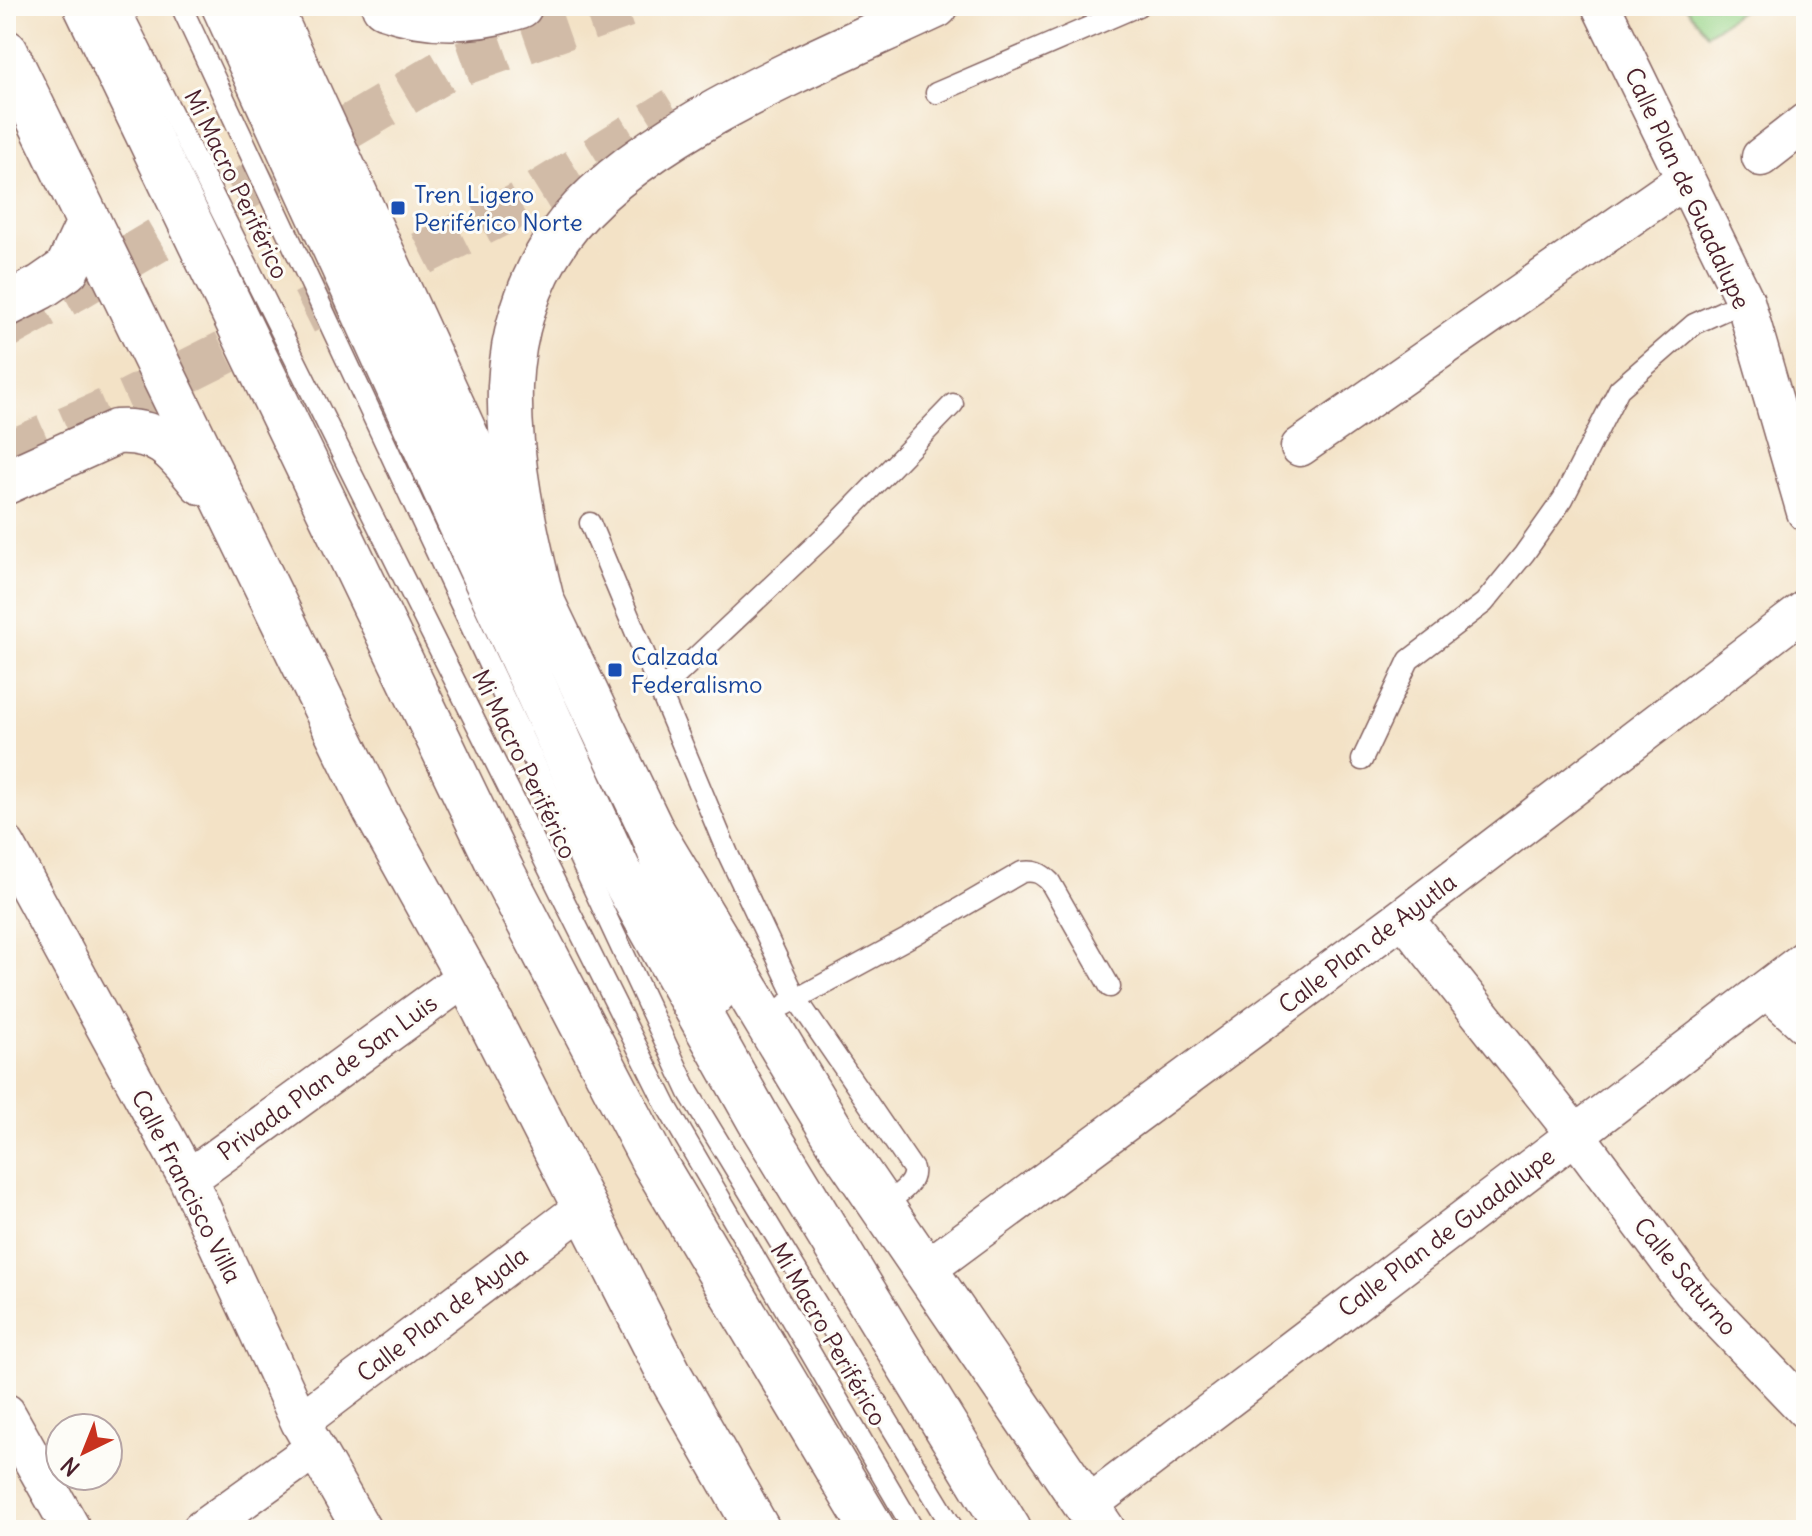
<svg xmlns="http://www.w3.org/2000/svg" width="1812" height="1536" font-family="Delius,sans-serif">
  <rect width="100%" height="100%" fill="#fdfcf7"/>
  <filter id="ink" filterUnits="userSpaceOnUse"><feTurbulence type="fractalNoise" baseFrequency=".0125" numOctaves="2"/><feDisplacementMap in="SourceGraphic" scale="16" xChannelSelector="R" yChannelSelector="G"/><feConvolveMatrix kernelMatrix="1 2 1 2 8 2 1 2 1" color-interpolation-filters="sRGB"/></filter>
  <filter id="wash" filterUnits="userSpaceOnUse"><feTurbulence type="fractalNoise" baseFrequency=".006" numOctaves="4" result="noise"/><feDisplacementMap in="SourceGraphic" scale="32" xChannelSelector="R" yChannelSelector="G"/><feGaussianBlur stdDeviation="1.8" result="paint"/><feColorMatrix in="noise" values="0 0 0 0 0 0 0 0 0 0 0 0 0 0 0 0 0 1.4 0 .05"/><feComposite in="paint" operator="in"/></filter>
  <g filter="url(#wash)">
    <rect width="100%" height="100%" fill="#f3e2c6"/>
    <path fill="#98d488" stroke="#717a5a" stroke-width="2" d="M1685,6H1748L1707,34Z"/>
  </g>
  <g filter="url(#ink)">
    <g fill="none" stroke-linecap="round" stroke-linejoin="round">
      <path stroke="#d1bba7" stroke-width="44" stroke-dasharray="44 22" stroke-linecap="butt" d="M6,327L75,289L447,69L626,6
        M6,454L130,400L521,204L675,109"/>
      <g stroke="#856361" stroke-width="23">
        <path id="lane" d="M119,6L667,1107L914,1530
          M181,6L689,1093L954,1530
          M936,93L1138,6
          M590,523L728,854L796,998L913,1169C916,1186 893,1197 882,1207
          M660,691L831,530L953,404
          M1362,760L1409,660L1484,603L1524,554L1563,499L1619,389L1694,324L1745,301
          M785,1005L912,936L1022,872C1035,870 1041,873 1050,882L1110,987"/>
      </g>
      <g stroke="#856361" stroke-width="41">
        <path id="street" d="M1601,6L1745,301L1806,512
          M1761,157L1806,122
          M1300,447L1685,179
          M6,845L188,1179L300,1422L362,1530
          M1403,917L1575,1134L1692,1291L1806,1410
          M1767,989L1806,1025
          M188,1179L467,976
          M924,1271L1403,917L1806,609
          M6,1413L72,1530
          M300,1422L584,1207
          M1087,1506L1806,959
          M201,1530L314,1449"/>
      </g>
      <g stroke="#856361" stroke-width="47">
        <path id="secondary" d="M269,6L542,601L652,831L844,1151L1103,1530
          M6,52L375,810L467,976L671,1377L758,1530
          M6,305L41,287L67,269L89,222
          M6,482L116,432C160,429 176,451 201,482"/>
      </g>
      <g stroke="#856361" stroke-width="47">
        <path id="primary" d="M384,6C429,22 474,21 520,6
          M542,601C525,532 508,458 510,386C512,334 528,281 558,238C631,134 822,60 936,6"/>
      </g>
      <g stroke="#856361" stroke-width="47">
        <path id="highway" d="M86,6L502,871L652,1159L873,1530
          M224,6L618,869L759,1120L1009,1530
          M652,831L713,994"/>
      </g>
      <use href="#lane" stroke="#fff" stroke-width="20"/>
      <use href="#street" stroke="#fff" stroke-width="38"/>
      <use href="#secondary" stroke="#fff" stroke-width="44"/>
      <use href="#primary" stroke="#fff" stroke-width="44"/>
      <use href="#highway" stroke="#fff" stroke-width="44"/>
    </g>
  </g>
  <g fill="#1a4fb4" stroke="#fdfcf7" stroke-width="3">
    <rect x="390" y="200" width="16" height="16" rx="4"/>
    <rect x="607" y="662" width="16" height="16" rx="4"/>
  </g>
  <g text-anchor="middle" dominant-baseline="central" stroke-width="6" stroke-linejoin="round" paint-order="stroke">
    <g font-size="24" fill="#4a1f2b" stroke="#fdfcf7">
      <text transform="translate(237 184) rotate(64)">Mi Macro Periférico</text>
      <text transform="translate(1688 188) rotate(65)">Calle Plan de Guadalupe</text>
      <text transform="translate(525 764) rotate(64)">Mi Macro Periférico</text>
      <text transform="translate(1367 943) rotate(-37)">Calle Plan de Ayutla</text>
      <text transform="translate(327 1077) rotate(-36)">Privada Plan de San Luis</text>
      <text transform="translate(187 1186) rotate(63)">Calle Francisco Villa</text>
      <text transform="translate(1446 1232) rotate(-37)">Calle Plan de Guadalupe</text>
      <text transform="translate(1686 1276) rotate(50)">Calle Saturno</text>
      <text transform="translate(442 1314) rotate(-37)">Calle Plan de Ayala</text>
      <text transform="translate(829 1334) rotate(60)">Mi Macro Periférico</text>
    </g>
    <g font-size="24" fill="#164399" stroke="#fdfcf7" text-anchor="start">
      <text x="414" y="194">Tren Ligero<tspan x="414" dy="28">Periférico Norte</tspan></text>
      <text x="631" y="656">Calzada<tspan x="631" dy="28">Federalismo</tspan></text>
    </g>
  </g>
  <rect width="1812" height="1536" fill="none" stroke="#fdfcf7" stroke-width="32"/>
  <g transform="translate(84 1452) rotate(223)"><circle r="38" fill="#fdfcf7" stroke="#b5a4a5" stroke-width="2"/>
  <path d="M0-6L14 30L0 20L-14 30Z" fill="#c8321e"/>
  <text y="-12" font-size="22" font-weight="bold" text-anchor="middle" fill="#4a1f2b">N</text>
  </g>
</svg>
